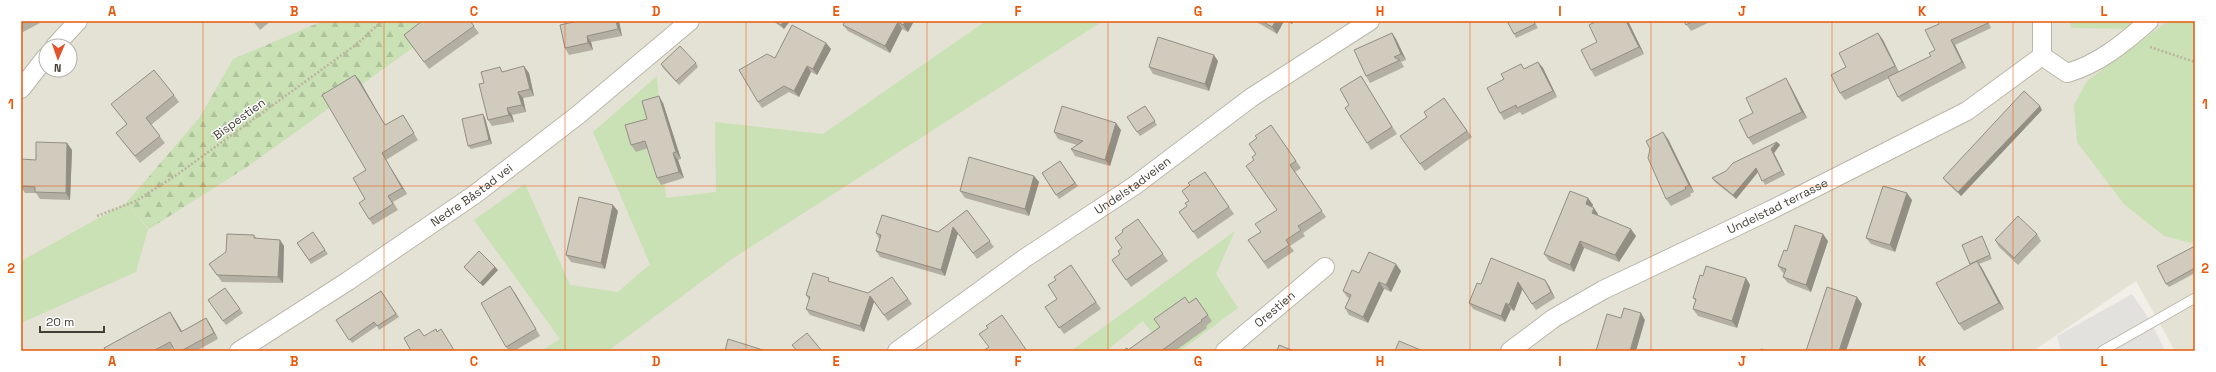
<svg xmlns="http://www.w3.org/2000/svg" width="2216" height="372" font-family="'Space Grotesk',sans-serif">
  <defs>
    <pattern id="forest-firs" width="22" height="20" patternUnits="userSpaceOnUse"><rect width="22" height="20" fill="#c9e1b4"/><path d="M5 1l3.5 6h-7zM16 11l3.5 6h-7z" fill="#aec29b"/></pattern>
  </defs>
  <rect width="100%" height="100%" fill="#f1efe7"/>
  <path fill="#e4e1d5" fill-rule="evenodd" d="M21,21H2195V351H2175L2136,281L2033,351H21ZM46,46H70V70H46Z"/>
  <path fill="#c9e1b4" d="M986,21H1103L732,259L608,351H541L560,339L474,220L525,184L570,285L618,292L650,264L593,132L657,76L666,198L716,192L715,122L823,134Z
    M2070,21H2140L2132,29L2071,28Z
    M2168,21H2195V241L2191,243L2164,236L2124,204L2077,142L2074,105L2087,81Z
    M126,203L148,229L136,272L21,323V261Z
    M1235,231L1216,274L1238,308L1180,351H1166L1143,321L1106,351H1071Z"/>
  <path fill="url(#forest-firs)" d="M323,21H450L247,167L149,229L126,203L200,117L233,59Z"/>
  <path fill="#e3e1de" d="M2132,294L2151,322L2165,351H2061L2057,336Z"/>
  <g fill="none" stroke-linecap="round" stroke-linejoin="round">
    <g stroke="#bbb7aa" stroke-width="11">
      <path id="lane" d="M2102,351L2195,298"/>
    </g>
    <g stroke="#bbb7aa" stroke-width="20">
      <g id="street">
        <path d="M55,46L78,21"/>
        <path d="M2042,56L2067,73C2099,64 2124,43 2149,21"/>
        <path d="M2042,56V21"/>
        <path d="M21,89L46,57"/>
        <path id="s1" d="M239,351L348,281L474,195L578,115L690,21"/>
        <path id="s2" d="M897,351L1025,258L1134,186L1252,97L1370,21"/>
        <path id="s3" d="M1225,351L1325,267"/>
        <path id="s4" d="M1510,351L1554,318L1603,290L1771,210L1967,111L2042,56"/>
      </g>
    </g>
    <path stroke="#bcb39d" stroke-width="2.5" stroke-dasharray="2 2" stroke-linecap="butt" d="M2150,47L2195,62
      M97,216L136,201L178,174L357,44L382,21"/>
    <use href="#lane" stroke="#fff" stroke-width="9"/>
    <use href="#street" stroke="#fff" stroke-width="18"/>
  </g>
  <path fill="#b4afa3" d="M21,21H39L40,23L21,33Z
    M253,21H271L260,30Z
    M470,21L479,33L429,69L404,35Z
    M578,21H619L622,36L591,42L593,50L569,55L565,48Z
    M773,21H790L784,29Z
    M845,21H914L908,32L902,29L890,53L848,31L843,25Z
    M1255,21H1284L1277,34Z
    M1286,21H1294L1292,24Z
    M1534,21L1538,28L1516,38L1514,34Z
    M1597,21H1628L1644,54L1595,77L1591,70L1597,42Z
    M1684,21H1712L1691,31Z
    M1938,21H1988L1991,28L1955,45L1966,68L1902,102L1898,97L1889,78L1845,100L1840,93L1846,67L1878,33L1883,40L1899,72L1931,56L1935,50L1939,24Z
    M1392,33L1396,39L1406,60L1401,62L1404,67L1370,83L1366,76Z
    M826,43L831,49L817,75L811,72L799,97L789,92L762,108L758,102L775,58Z
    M1218,61L1209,91L1153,74L1149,67Z
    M1538,62L1543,68L1557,97L1522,115L1520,112L1504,120L1500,113L1504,79L1521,64L1524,69Z
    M696,63L698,67L679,85L663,68L661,64Z
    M503,71L529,73L534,96L523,98L526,112L512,115L514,122L492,126L488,120L484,83Z
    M355,75L360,81L385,125L403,115L418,140L386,160L407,194L393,202L398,210L373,225L369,219L365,199L366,170Z
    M1361,76L1397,134L1371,150L1367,143L1349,105Z
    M1790,85L1807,118L1753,145L1748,138L1753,113Z
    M174,95L179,102L151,125L165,143L140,163L116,133L127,124L111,104Z
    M1444,98L1472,137L1425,171L1400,136L1427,117Z
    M663,103L681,159L678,160L684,178L661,185L657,178L648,148L636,152L631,145L647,119Z
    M1145,106L1157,125L1140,136L1137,132Z
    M2042,110L1961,196L1945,181L1943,178Z
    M485,118L492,144L471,149L468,146Z
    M1271,125L1301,168L1295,172L1326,217L1303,233L1305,236L1290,246L1294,251L1268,269L1248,240L1261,232L1277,210L1254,160L1256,154Z
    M1121,130L1110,166L1075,156L1071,149L1077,145L1058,139L1054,132Z
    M1668,139L1694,192L1690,194L1691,196L1671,206L1666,199Z
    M1777,142L1780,145L1774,153L1785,175L1765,185L1758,172L1736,199L1715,182L1712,178L1726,171Z
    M67,143L72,150L70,200L40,199L36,193H25L21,187V170L36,160Z
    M1060,161L1078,186L1059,199L1042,173Z
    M1205,172L1234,214L1198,239L1179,212L1187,206L1189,201L1190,185Z
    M1034,176L1039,182L1029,216L965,198L960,191Z
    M1588,198L1593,205L1592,207L1598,214V216L1636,236L1619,262L1584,248L1574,272L1549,261L1544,254Z
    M1912,200L1895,252L1871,244L1866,238Z
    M967,210L994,247L977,259L958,233L945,276L880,257L876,251L879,239L876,233L938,232Z
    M618,211L605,269L571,262L566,255Z
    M1138,219L1168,261L1131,287L1112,260L1120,254L1122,248L1123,232Z
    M313,232L328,254L311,264L297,243Z
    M2037,234L2041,241L2018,265L1999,247L1995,240Z
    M254,235L257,239L280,240L284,246L283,283L222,282L209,264Z
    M1982,236L1984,240L1992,259L1979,264L2004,309L1964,331L1959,324L1970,265L1962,245Z
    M1828,241L1811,292L1788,283L1783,277L1784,273H1783L1778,266L1787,251Z
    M2195,246V273L2169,287L2166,284Z
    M1071,265L1101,309L1064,334L1045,307L1057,299L1056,280Z
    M464,267H495L498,270L483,286L466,270Z
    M1401,271L1391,292L1384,289L1368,323L1349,315L1345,308L1349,298L1347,297L1343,291L1359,273Z
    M1703,276L1746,278L1750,285L1737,328L1698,316L1693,309L1696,301L1693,298Z
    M892,277L912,304L888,321L874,302L864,332L810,315L806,309L809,300L806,295L832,282L868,293Z
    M1545,280L1549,286L1555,298L1536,310L1522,289L1514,311L1511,309L1505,322L1473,309L1469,303L1481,284Z
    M225,288L243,313L226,325L208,300Z
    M381,291L399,317L379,330L377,326L352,343L336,320Z
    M515,293L540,336L514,351H509L506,347Z
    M1196,298L1212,321L1206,326L1207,328L1175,351H1122L1128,350L1160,327Z
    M170,312L174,318L182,331L206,318L210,324L218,339L196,351H175L173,348L168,351H106Z"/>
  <path fill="#928e84" d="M616,21H619L622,36L618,29Z
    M784,21H790L784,29L781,25Z
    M906,21H914L908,32L903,25Z
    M1276,21H1284L1277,34L1272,27Z
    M1289,21H1294L1292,24Z
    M1626,21H1628L1644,54L1639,47Z
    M898,22L902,29L890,53L885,46Z
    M1392,33L1396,39L1406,60L1401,54Z
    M1878,33L1883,40L1899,73L1895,66Z
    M587,36L591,42L593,50L588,43Z
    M1951,40L1955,45L1966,68L1962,62Z
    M826,43L831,49L817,75L813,69Z
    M1214,55L1218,61L1209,91L1205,84Z
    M1538,62L1543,68L1557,97L1553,91Z
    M524,66L529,73L534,96L530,89Z
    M807,66L811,72L799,97L794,91Z
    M355,75L360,81L389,132L385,125Z
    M1786,78L1790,85L1807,118L1802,112Z
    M518,92L523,98L526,112L522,105Z
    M659,96L663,103L681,159L676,152Z
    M2040,106L2042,110L1961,196L1958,192Z
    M507,108L512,115L514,122L509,115Z
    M483,114L485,118L492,144L489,140Z
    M1116,123L1121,130L1110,166L1105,160Z
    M1663,132L1668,139L1694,192L1689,185Z
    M1777,142L1780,145L1774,153L1785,175L1782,171L1771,149Z
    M67,143L72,150L70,200L66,193Z
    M382,153L386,160L407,194L402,188Z
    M673,153L678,160L684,178L679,172Z
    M1756,168L1758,172L1736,199L1733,195Z
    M1034,176L1039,182L1029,216L1025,209Z
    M1907,193L1912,200L1895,252L1890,245Z
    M1588,198L1593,205L1590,211L1586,204Z
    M613,205L618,211L605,269L601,263Z
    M1594,208L1598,214L1596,220L1592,213Z
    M953,227L958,233L945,276L941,270Z
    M1631,229L1636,236L1619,262L1615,255Z
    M1823,234L1828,241L1811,292L1806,285Z
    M280,240L284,246L283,283L278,277Z
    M1580,241L1584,248L1574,272L1570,265Z
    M1977,261L1982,268L2004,309L1999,303Z
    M1396,264L1401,271L1391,292L1386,285Z
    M495,267L498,270L483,286L480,283Z
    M1746,278L1750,285L1737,328L1732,321Z
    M1545,280L1549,286L1555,298L1551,292Z
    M1379,282L1384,289L1368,323L1363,317Z
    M1518,282L1523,288L1514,311L1509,305Z
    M510,286L515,293L540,336L536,329Z
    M870,296L874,302L864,332L860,326Z
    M1857,297L1862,304L1846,351H1839Z
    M1506,303L1511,309L1505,322L1501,316Z
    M170,312L174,318L185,337L181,332Z
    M1641,313L1645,320L1636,351H1630Z
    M206,318L210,324L218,339L214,333Z"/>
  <path fill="#d1cbbd" stroke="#928e84" d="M21,21H26L21,24Z
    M422,21H470L474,26L424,62L404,35Z
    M578,21H616L618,29L587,36L588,43L565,48L560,25Z
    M775,21H784L781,25Z
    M845,21H906L903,25L898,22L885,46L843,25Z
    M1262,21H1276L1272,27Z
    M1507,21H1534L1535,24L1514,34Z
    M1597,21H1626L1639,47L1591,70L1581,50L1597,42L1589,25Z
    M1684,21H1693L1686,25Z
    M1938,21H1987L1988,23L1951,40L1962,62L1898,97L1888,77L1931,56L1929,53L1935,50L1925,30L1939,24Z
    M792,25L826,43L813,69L807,66L794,91L784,86L758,102L739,70L767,54L775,58Z
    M1392,33L1401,54L1394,57L1400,60L1366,76L1354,50Z
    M1878,33L1895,66L1840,93L1831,75L1846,67L1839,53Z
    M1158,37L1214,55L1205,84L1149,67Z
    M680,46L696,63L676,81L661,64Z
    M1538,62L1553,91L1517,108L1516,105L1500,113L1487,88L1504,79L1501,74L1521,64L1524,69Z
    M524,66L530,89L518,92L522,105L507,108L509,115L488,120L479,84L484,83L481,72L500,67L502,72Z
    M154,70L174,95L146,118L160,136L135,156L116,133L127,124L111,104Z
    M355,75L385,125L403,115L414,133L382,153L402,188L388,196L393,204L369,219L359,203L365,199L353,178L366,170L322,95Z
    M1361,76L1392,127L1367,143L1345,108L1349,105L1340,89Z
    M1786,78L1802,112L1748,138L1739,120L1753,113L1746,98Z
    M2024,91L2040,106L1958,192L1943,178Z
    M659,96L676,152L673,153L679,172L657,178L645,141L631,145L625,125L647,119L642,101Z
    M1444,98L1467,131L1420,164L1400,136L1427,117L1424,112Z
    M1062,106L1116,123L1105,160L1071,149L1083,141L1054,132Z
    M1145,106L1155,121L1137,132L1127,117Z
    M483,114L489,140L468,146L462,119Z
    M1271,125L1296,161L1290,165L1322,211L1298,226L1301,230L1286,240L1289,245L1264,262L1248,240L1261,232L1255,224L1277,210L1246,166L1254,160L1252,157L1256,154L1249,144L1257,138L1255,136Z
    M1663,132L1689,185L1685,187L1686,189L1666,199L1648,158L1650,149L1646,141Z
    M36,142L67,143L66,193L35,192V187L21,186V159L36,160Z
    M1777,142L1771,149L1782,171L1762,181L1756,168L1733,195L1712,178L1726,171L1733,163Z
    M969,157L1034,176L1025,209L960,191Z
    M1060,161L1075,183L1056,195L1042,173Z
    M1205,172L1229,207L1193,232L1179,212L1187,206L1185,203L1189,201L1182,191L1190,185L1188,183Z
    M1883,186L1907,193L1890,245L1866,238Z
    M1570,191L1588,198L1586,204L1594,208L1592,213L1631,229L1615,255L1580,241L1570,265L1544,254Z
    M579,197L613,205L601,263L566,255Z
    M967,210L990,241L973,253L953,227L941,270L876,251L881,235L876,233L882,215L938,232Z
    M2018,216L2037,234L2014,258L1995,240Z
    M1138,219L1163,254L1126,280L1112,260L1120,254L1118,251L1122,248L1115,238L1123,232L1122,230Z
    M1795,225L1823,234L1806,285L1783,277L1786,269L1778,266L1784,250L1787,251Z
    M313,232L325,250L309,260L297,243Z
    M227,234L254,235V238L280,240L278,277L217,275L209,264L226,252Z
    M1982,236L1990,255L1970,264L1962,245Z
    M2195,246V268L2166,284L2157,266Z
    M479,251L495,267L480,283L464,267Z
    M1369,252L1396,264L1386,285L1379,282L1363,317L1345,308L1351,295L1343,291L1352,270L1359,273Z
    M1491,258L1545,280L1551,292L1532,304L1518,282L1509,305L1506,303L1501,316L1469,303L1477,283L1481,284Z
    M1977,261L1999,303L1959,324L1936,283Z
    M1071,265L1096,302L1059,328L1045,307L1057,299L1048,285L1056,280L1054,277Z
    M1706,266L1746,278L1732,321L1693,309L1696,299L1693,298L1700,275L1703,276Z
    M813,273L829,278L828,281L868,293L892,277L908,299L884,315L870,296L860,326L806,309L810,297L806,295Z
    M510,286L536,329L506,347L481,303Z
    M1827,287L1857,297L1839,351H1806Z
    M225,288L240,309L223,321L208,300Z
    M381,291L396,314L377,326L374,322L349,340L336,320Z
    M1185,297L1189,303L1196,298L1208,315L1201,320L1202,321L1161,351H1122L1127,348L1128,350L1160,327L1154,319Z
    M1624,308L1641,313L1630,351H1596L1607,314L1621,318Z
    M170,312L181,332L206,318L214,333L181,351H175L170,342L153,351H106L104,348Z
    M1002,315L1027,351H983L989,347L979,334L988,328L986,326Z
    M419,329L424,336L436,329L437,332L441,329L454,350L452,351H411L404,338Z
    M807,333L822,351H797L792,345Z
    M728,339L766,351H725Z
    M1399,341L1423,351H1395Z
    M1279,345L1294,351H1277Z
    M1761,349L1768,351H1761Z"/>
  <path fill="none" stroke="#e8590c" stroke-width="1" stroke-opacity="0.55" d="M203,21V351M384,21V351M565,21V351M746,21V351M927,21V351M1108,21V351M1289,21V351M1470,21V351M1651,21V351M1832,21V351M2013,21V351M21,186H2195"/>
  <g text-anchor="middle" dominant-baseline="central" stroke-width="3" stroke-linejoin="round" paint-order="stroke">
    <g font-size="12" fill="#433f36" stroke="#fff">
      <text transform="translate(239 119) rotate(-36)">Bispestien</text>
      <text stroke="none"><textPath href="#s2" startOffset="288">Undelstadveien</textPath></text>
      <text stroke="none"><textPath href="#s1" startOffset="280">Nedre Båstad vei</textPath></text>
      <text stroke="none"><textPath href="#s4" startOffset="305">Undelstad terrasse</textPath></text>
      <text stroke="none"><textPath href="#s3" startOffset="65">Orestien</textPath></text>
    </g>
  </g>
  <rect width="2216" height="372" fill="none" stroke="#ffffff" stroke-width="44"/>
  <g transform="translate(58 58) rotate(182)"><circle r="19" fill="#ffffff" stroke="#b4b2af"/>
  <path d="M0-3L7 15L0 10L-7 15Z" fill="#e1552d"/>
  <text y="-6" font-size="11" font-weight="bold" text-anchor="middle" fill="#433f36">N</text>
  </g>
  <path d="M40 326v6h64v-6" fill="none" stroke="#433f36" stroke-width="2"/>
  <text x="46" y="326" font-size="12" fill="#433f36" stroke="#ffffff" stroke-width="3" paint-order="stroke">20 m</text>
  <rect x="22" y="22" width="2172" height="328" fill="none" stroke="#e8590c" stroke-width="1.5"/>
  <g font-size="13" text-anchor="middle" font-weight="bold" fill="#e8590c">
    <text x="112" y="16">A</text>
    <text x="294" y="16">B</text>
    <text x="474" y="16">C</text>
    <text x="656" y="16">D</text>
    <text x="836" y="16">E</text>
    <text x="1018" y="16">F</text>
    <text x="1198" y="16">G</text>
    <text x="1380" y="16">H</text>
    <text x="1560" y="16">I</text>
    <text x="1742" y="16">J</text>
    <text x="1922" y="16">K</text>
    <text x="2104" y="16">L</text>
    <text x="11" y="109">1</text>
    <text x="2205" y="109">1</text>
    <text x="11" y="273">2</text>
    <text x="2205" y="273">2</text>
    <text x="112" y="366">A</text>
    <text x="294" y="366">B</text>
    <text x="474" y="366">C</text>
    <text x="656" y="366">D</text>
    <text x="836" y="366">E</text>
    <text x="1018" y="366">F</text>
    <text x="1198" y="366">G</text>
    <text x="1380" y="366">H</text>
    <text x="1560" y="366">I</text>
    <text x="1742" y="366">J</text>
    <text x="1922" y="366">K</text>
    <text x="2104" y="366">L</text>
  </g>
</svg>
